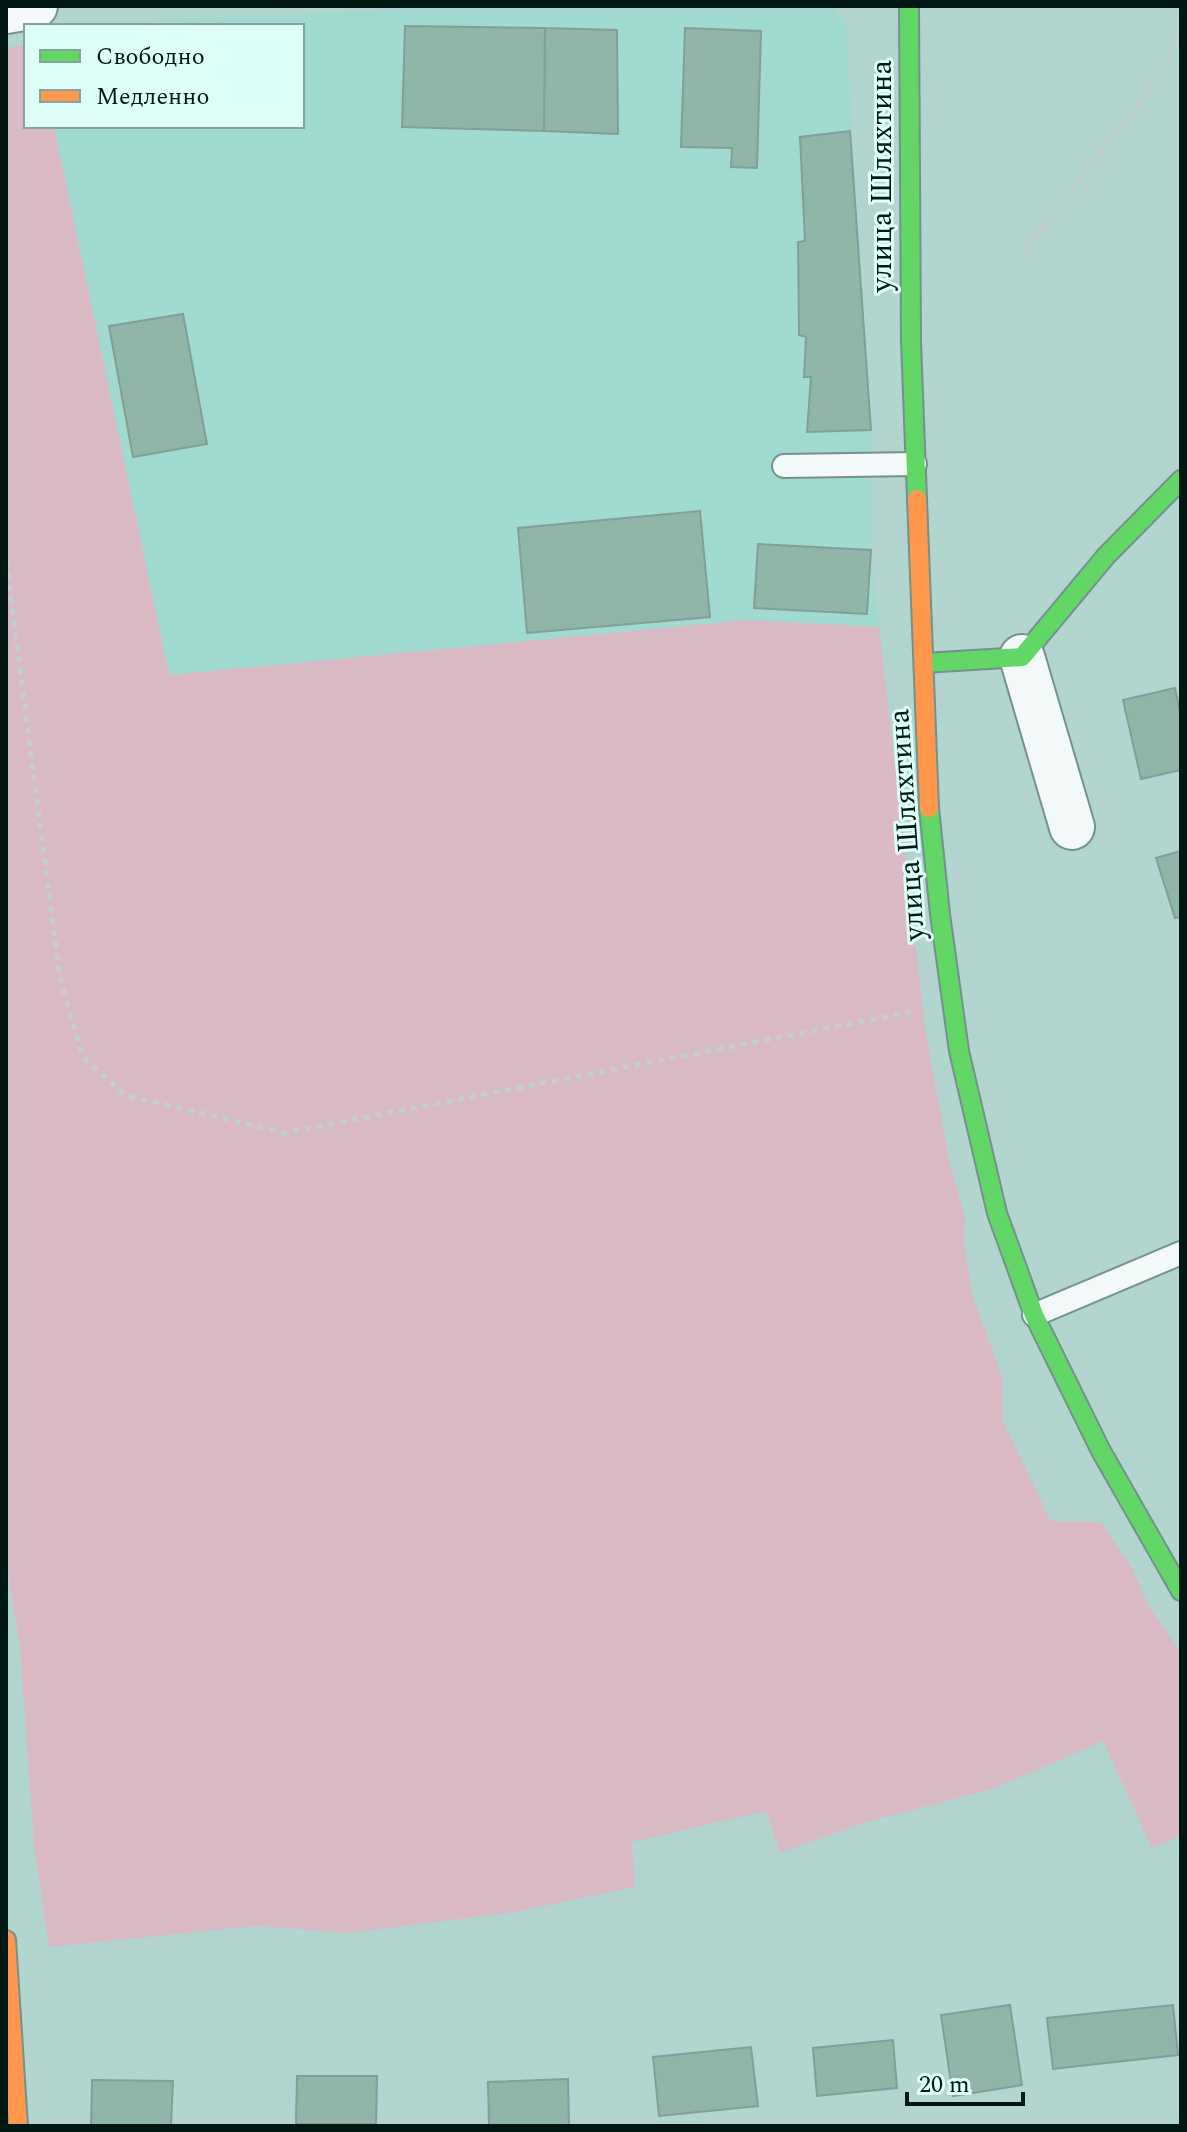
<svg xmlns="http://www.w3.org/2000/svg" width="1187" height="2132" font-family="Spectral,serif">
  <rect width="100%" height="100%" fill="#b2d5cf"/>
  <path fill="#a1dad1" d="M482,6H832L846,26L871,430V550L879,627L746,620L453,658L169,675L54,126H302V26H125L153,20Z"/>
  <path fill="#dabbc5" d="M26,45V126H54L169,675L746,620L879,627L926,1035L949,1159L965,1218L964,1242L972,1294L1002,1377L1003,1422L1051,1521L1101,1522L1129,1563L1152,1611L1181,1652V1836L1152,1848L1103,1741L993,1789L863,1823L780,1853L766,1811L632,1842L635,1887L515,1912L350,1933L257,1926L49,1947L34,1845L20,1647L6,1561V48Z"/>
  <path fill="#90b5a9" stroke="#849d96" stroke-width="2" d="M405,26L545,28L544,131L402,127Z
    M545,28L617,30L618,134L544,131Z
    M685,28L761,31L757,168L731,167L732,148L681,147Z
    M850,131L871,430L807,432L811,377H804L806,337L799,335L798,242L805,241L800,137Z
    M183,314L207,444L133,457L109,326Z
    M700,511L710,617L527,633L518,528Z
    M758,544L871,550L867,614L754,608Z
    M1175,688L1181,716V770L1141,779L1123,700Z
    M1181,851V917L1175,918L1156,858Z
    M1010,2005L1022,2085L953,2096L941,2015Z
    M1173,2005L1178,2055L1053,2069L1047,2018Z
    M893,2040L897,2088L817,2096L813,2048Z
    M751,2047L758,2106L659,2116L653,2057Z
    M297,2076H377L376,2124H296Z
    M568,2079L569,2126H489L488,2082Z
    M92,2080L173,2081L171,2126H91Z"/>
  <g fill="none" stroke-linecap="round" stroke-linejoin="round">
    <g stroke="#75918c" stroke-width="26">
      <path id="lane" d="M784,466L915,464
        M1034,1315L1181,1253"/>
    </g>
    <g stroke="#75918c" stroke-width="48">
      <path id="street" d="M6,11L35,6
        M1022,657L1072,827"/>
    </g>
    <g stroke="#75918c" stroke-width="22">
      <path id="fast" d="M909,6L911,341L917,499
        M924,663L1022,657L1106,556L1181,480
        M929,808L940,914L959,1051L997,1213L1034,1315L1101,1451L1181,1591"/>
    </g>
    <g stroke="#75918c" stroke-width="22">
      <path id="slow" d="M917,499L929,808
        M6,1940L18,2126"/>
    </g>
    <path stroke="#c5d0ce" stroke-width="5" stroke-dasharray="6 6" stroke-linecap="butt" d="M1019,258L1145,97L1181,34
      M6,561L60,978L83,1057L125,1095L284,1133L911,1012"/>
    <use href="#lane" stroke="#f3f9f8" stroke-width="22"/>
    <use href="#street" stroke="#f3f9f8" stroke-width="44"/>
    <use href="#fast" stroke="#63d668" stroke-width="18"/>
    <use href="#slow" stroke="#ff974d" stroke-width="18"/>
  </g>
  <g text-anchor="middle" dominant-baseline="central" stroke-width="6" stroke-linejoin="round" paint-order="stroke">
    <g font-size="30" fill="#001714" stroke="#defef8">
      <text transform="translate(882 176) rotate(-90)">улица Шляхтина</text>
      <text transform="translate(907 825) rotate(-94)">улица Шляхтина</text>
    </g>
  </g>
  <rect width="1187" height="2132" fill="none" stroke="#001714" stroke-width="16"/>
  <rect x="24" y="24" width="280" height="104" fill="#defef8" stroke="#85a29d" stroke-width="2"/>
  <rect x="40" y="50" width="40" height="12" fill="#63d668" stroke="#85a29d" stroke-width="2"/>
  <text x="96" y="64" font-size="24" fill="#001714">Свободно</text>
  <rect x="40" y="90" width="40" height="12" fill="#ff974d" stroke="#85a29d" stroke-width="2"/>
  <text x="96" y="104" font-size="24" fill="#001714">Медленно</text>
  <path d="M907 2092v12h116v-12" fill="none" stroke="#001714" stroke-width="4"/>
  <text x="919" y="2092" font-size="24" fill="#001714" stroke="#defef8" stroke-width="6" paint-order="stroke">20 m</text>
</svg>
